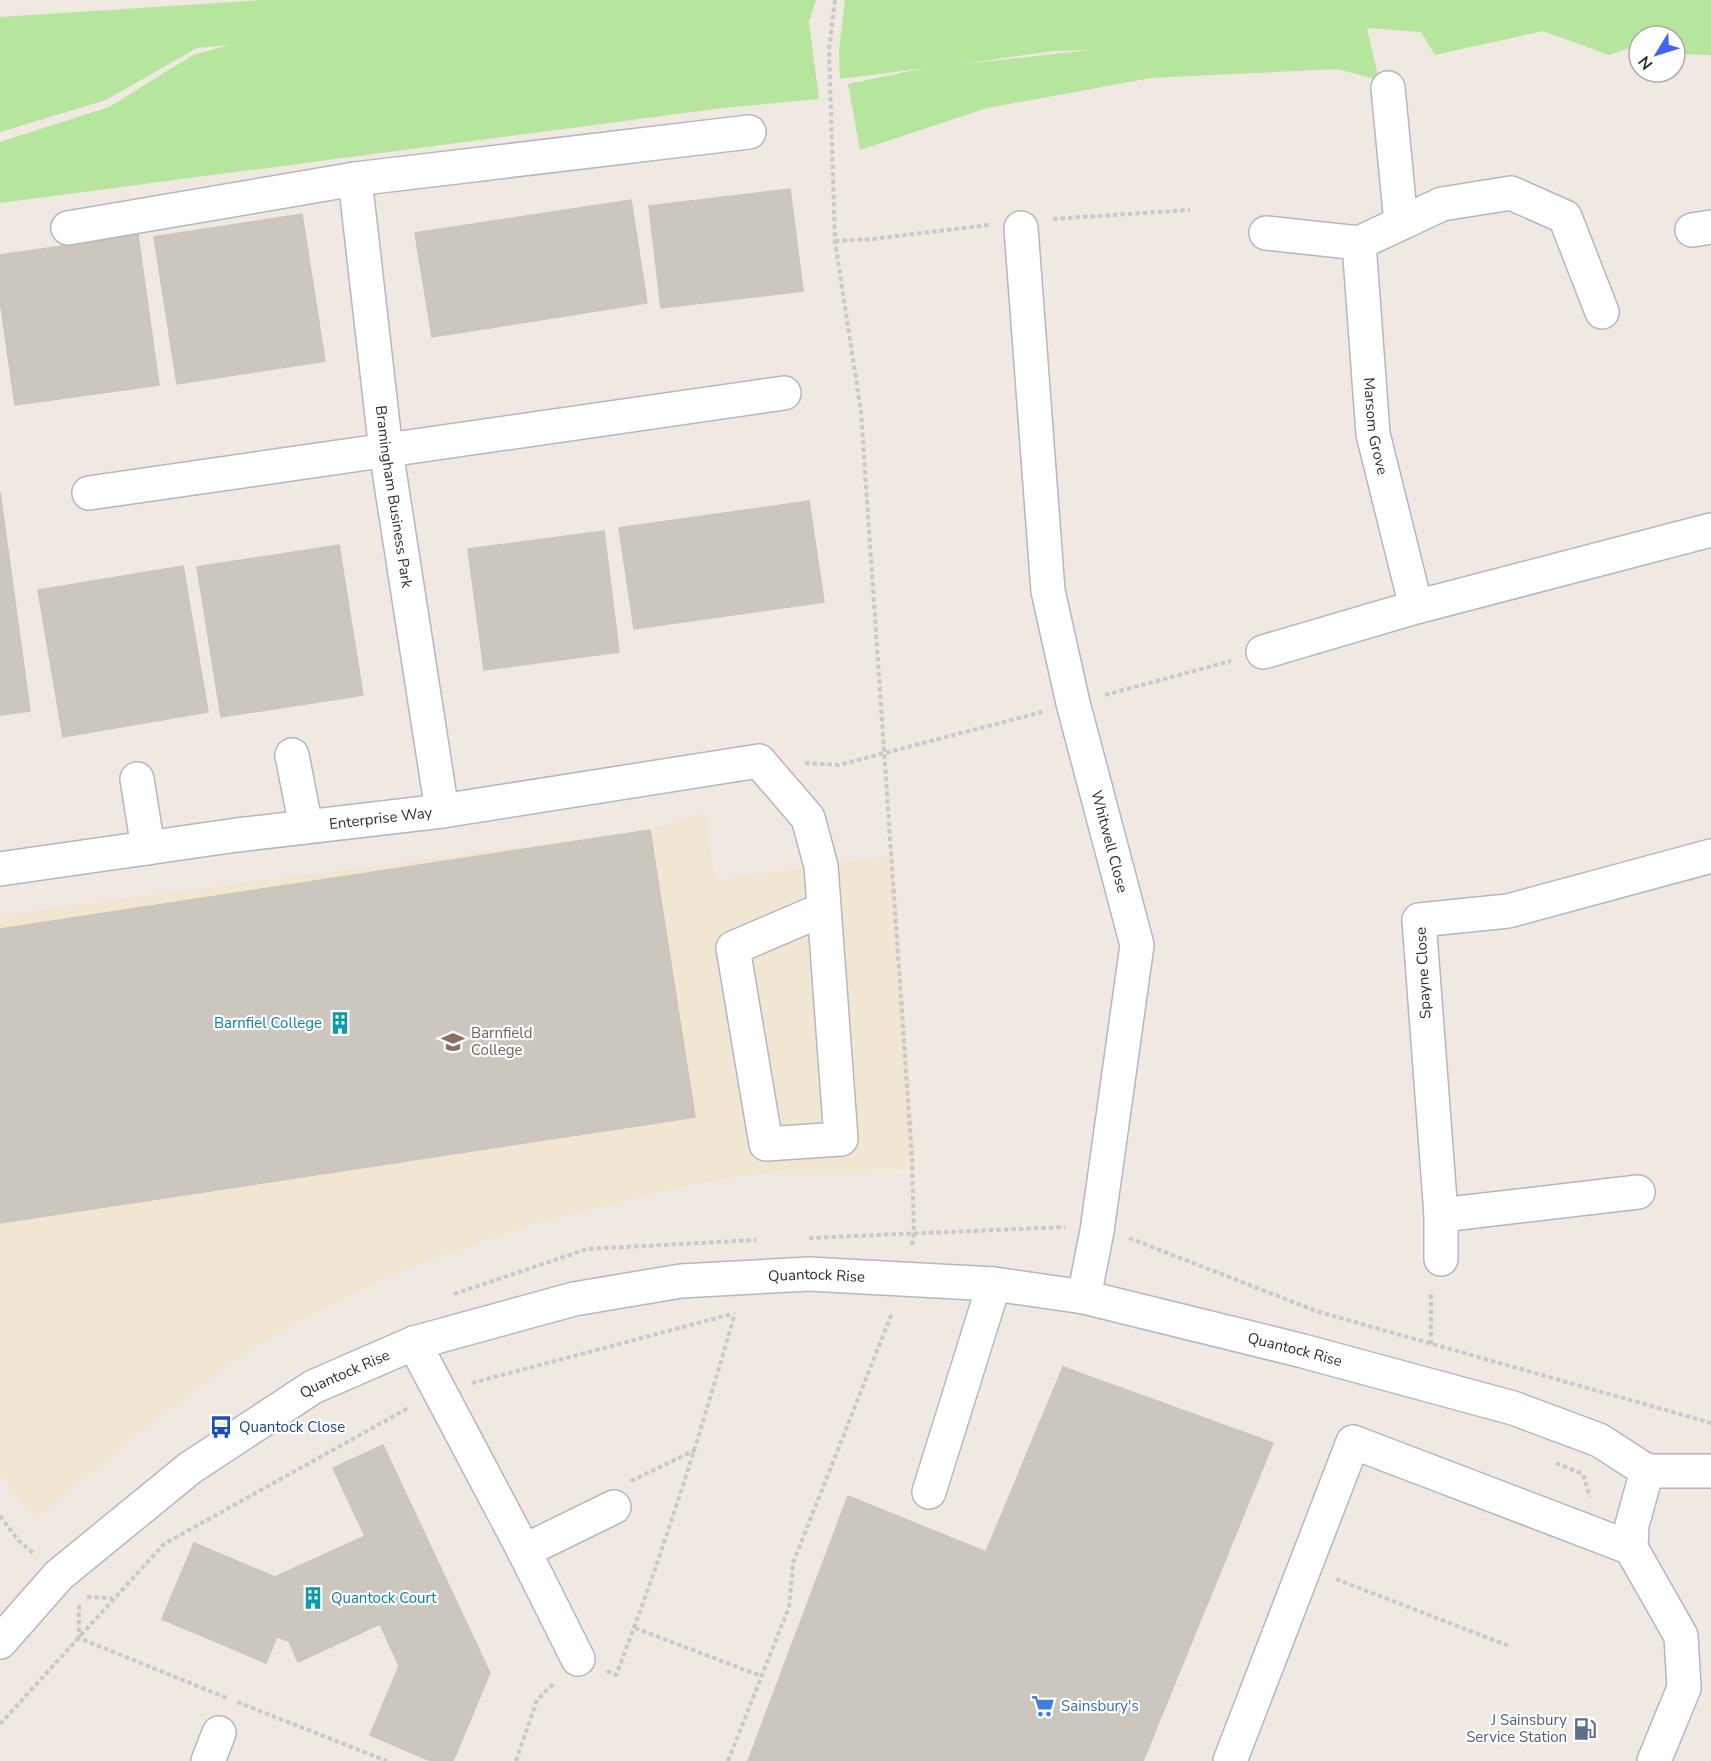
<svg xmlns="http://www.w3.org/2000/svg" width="1711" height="1761" font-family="'Nunito Sans',sans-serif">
  <rect width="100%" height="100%" fill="#efe9e1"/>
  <path fill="#f0e6d1" d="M705,813L715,880L893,856L916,1169L785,1170L703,1182L550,1219L437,1257L390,1276L301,1319L233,1361L132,1438L35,1520L0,1473V915L650,830Z"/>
  <path fill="#b6e59e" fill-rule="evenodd" d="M262,0H816L809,22L819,99L723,108L0,203V142L109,107L193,55L229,45L197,48L106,100L0,132V17Z
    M845,0H1711V55L1675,54V36H1639V45L1609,55L1543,31L1435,55L1421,32L1367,28L1379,80L1337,69L1151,78L987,108L860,150L848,84L925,68L840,79L839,50ZM1091,50L962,64L1054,51Z"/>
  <path fill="#cbc7bf" stroke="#cbc5ba" stroke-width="1.5" d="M790,189L803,291L661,308L649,206Z
    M631,200L647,303L432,337L415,233Z
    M302,214L325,361L177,384L154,237Z
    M138,235L159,385L15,405L0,300V255Z
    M0,492L30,711L0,715Z
    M809,501L824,602L634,629L619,528Z
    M604,531L619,652L484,670L468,549Z
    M339,545L363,695L221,717L197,567Z
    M183,566L208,712L63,737L38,590Z
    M650,830L695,1117L0,1223V929Z
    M1063,1367L1273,1443L1143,1761H748L848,1496L986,1552Z
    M383,1445L490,1673L453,1761H431L370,1735L399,1666L380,1624L298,1662L289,1641L277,1637L266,1663L162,1619L194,1543L275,1577L365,1536L333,1468Z"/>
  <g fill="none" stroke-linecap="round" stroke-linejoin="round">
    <g stroke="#b4b7c1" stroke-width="36">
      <g id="minor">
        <path d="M1388,88L1401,223"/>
        <path id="s1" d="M355,179L386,451L442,811"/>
        <path d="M68,228L355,179L749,132"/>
        <path id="s2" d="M1021,228L1048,591L1073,703L1137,945L1097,1231L1084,1297"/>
        <path d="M1692,230L1711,227"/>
        <path d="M1266,233L1359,243L1442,204L1511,193L1565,217L1602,312"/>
        <path id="s3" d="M1359,243L1373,434L1416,607"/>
        <path d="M89,493L784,393"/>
        <path d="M1263,652L1416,607L1711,530"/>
        <path d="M292,755L306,827"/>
        <path d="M137,779L148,848"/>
        <path id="s4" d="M0,869L237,835L442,811L759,761L808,818L821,866L841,1139L766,1144L733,948L824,909"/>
        <path d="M1441,1215L1638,1192"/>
        <path d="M1441,1259V1215L1419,920L1508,911L1711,856"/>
        <path d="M414,1343L524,1551L578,1659"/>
        <path d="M1647,1471L1632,1525L1631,1548L1681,1636L1684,1688L1654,1761"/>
        <path d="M929,1492L994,1284"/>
        <path d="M524,1551L614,1507"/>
        <path id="s5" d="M0,1642L59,1575L190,1468L313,1387L414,1343L574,1299L681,1281L809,1274L994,1284L1084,1297L1303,1351L1513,1408L1599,1440L1647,1471H1711"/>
        <path d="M208,1761L219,1733"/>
        <path d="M1230,1761L1353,1442L1631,1548"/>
      </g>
    </g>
    <path stroke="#c9c9c9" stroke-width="4" stroke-dasharray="4.5 3" stroke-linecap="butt" d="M835,0L829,50L835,241L861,412L912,1160L914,1232L912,1246
      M1053,219L1190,210
      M835,241L872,239L989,225
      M1105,695L1231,661
      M805,763L839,765L1042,712
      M809,1238L1065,1227
      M1129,1238L1316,1311L1711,1423
      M454,1294L587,1249L756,1240
      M1431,1344V1291
      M472,1383L732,1314
      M1556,1463L1583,1474L1590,1497
      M631,1481L695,1450
      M0,1516L18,1540L33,1553
      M1336,1579L1509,1646
      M87,1597L112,1598
      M79,1605V1638L227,1698
      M635,1628L761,1676
      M607,1671L616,1675C662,1557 700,1435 735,1313
      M237,1702L387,1761
      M0,1724L164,1544L410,1407
      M516,1761L537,1700L555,1682
      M728,1761L789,1607L793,1563L892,1313"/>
    <use href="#minor" stroke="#fff" stroke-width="33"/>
  </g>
  <defs>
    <g id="building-bare" transform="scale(1.8)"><path d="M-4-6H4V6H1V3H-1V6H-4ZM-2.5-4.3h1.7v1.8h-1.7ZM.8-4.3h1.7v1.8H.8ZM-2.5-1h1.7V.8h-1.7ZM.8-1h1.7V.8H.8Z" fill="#0f9aa8" stroke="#fff" stroke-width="2.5" paint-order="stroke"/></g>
    <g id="university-bare" transform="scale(1.8)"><path d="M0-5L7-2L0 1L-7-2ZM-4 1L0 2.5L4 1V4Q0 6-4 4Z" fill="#8d6e63" stroke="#fff" stroke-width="2.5" paint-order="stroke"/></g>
    <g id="bus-bare" transform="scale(1.8)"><path d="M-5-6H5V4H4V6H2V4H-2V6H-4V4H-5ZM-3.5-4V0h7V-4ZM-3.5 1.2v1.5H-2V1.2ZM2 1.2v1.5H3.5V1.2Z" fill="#1a4fb4" stroke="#fff" stroke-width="2.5" paint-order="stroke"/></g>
    <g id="supermarket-bare" transform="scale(1.8)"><path d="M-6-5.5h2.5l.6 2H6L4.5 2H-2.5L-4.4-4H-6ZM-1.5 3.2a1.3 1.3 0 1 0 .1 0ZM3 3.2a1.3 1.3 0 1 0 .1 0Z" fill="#3f7fe0" stroke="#fff" stroke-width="2.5" paint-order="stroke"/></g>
    <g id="fuel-bare" transform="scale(1.8)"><path d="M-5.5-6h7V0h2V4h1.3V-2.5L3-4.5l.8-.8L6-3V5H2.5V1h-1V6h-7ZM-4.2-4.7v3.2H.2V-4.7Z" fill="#5c6f8a" stroke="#fff" stroke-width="2.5" paint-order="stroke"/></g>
  </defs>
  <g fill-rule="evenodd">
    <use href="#building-bare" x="340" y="1023"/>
    <use href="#university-bare" x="453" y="1042"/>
    <use href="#bus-bare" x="221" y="1427"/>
    <use href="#building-bare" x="313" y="1598"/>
    <use href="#supermarket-bare" x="1043" y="1706"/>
    <use href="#fuel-bare" x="1585" y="1729"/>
  </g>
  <g text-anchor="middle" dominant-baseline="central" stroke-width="4.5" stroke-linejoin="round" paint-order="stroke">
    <g font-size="15" fill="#2e2e2e" stroke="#fff">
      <text stroke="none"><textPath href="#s3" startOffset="184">Marsom Grove</textPath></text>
      <text stroke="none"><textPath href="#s1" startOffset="320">Bramingham Business Park</textPath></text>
      <text stroke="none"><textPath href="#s4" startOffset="384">Enterprise Way</textPath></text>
      <text stroke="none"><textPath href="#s2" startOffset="622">Whitwell Close</textPath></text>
      <text transform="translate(1423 973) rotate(-93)">Spayne Close</text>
      <text stroke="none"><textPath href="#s5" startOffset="926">Quantock Rise</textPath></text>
      <text stroke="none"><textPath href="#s5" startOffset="1412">Quantock Rise</textPath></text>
      <text stroke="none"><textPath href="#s5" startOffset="440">Quantock Rise</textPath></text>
    </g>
    <g font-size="15" fill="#0d838f" stroke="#fff" text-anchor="end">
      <text x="322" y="1023">Barnfiel College</text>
      <text x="331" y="1598" text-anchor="start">Quantock Court</text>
    </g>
    <g font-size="15" fill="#785e54" stroke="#fff" text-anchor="start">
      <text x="471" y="1033">Barnfield<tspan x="471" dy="17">College</tspan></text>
    </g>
    <g font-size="15" fill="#164399" stroke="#fff" text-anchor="start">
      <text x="239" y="1427">Quantock Close</text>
    </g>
    <g font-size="15" fill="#366cbe" stroke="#fff" text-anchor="start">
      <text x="1061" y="1706">Sainsbury's</text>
    </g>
    <g font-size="15" fill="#4e5e75" stroke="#fff" text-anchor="end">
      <text x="1567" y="1720">J Sainsbury<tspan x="1567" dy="17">Service Station</tspan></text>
    </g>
  </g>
  <g transform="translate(1657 54) rotate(232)"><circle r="28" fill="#ffffff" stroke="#ababab" stroke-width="1.5"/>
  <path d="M0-4.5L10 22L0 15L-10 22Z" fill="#4264fb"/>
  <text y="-9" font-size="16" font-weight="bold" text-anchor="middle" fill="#2e2e2e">N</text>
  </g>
</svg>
